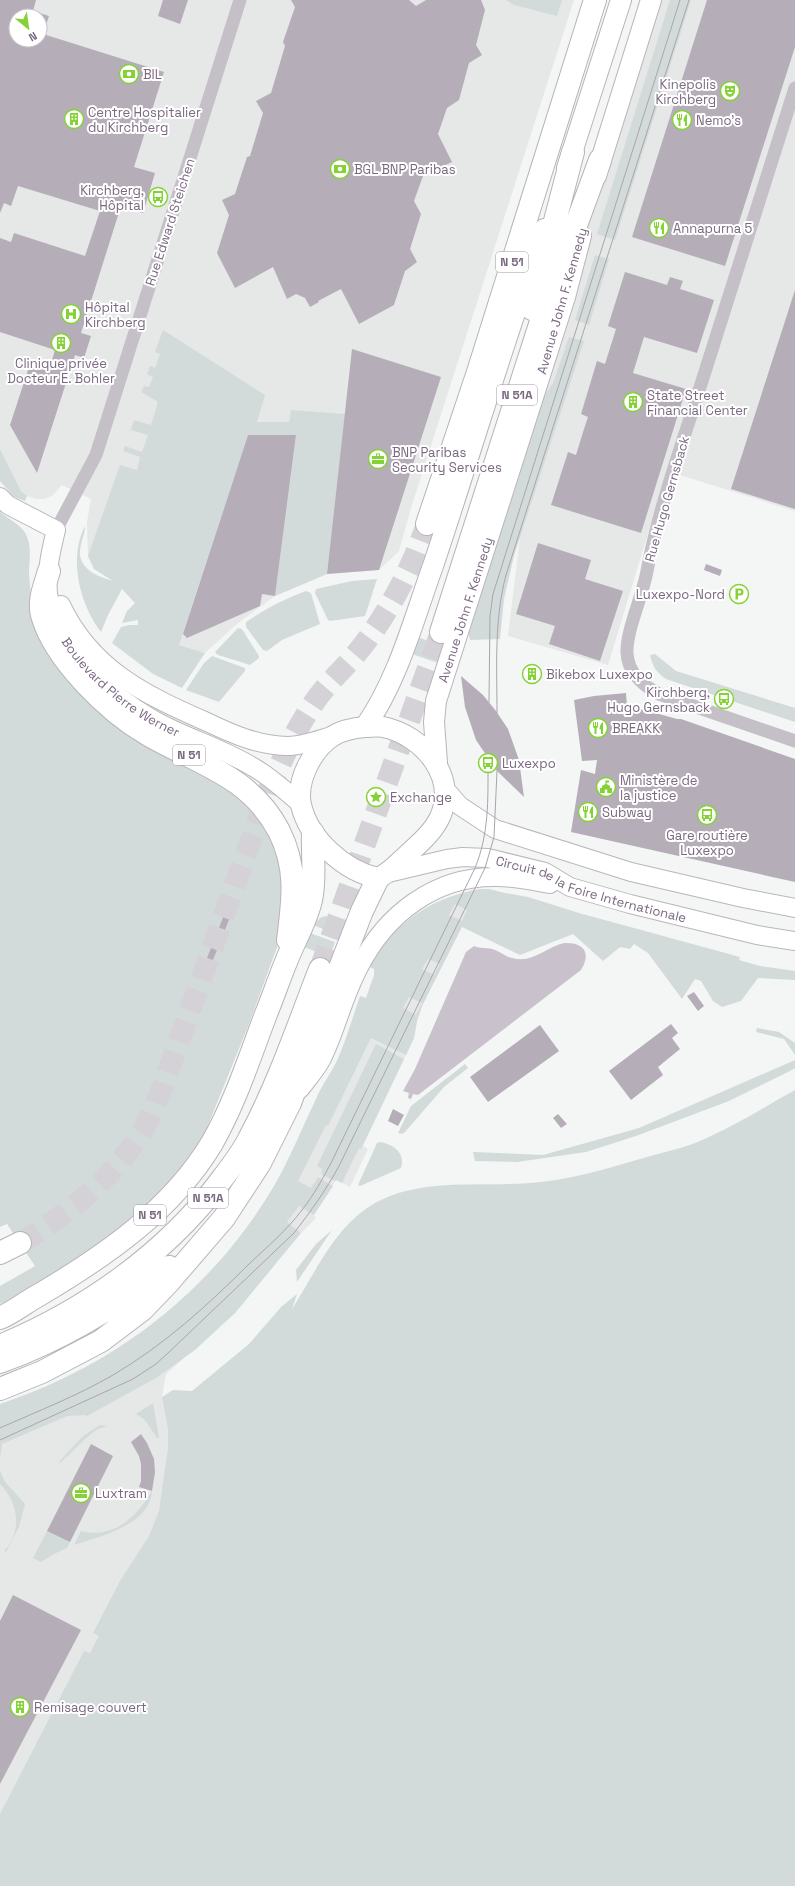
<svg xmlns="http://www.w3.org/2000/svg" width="795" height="1886" font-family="'Space Grotesk',sans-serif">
  <rect width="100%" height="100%" fill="#f3f6f4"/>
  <path fill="#e6e7e7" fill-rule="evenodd" d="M0,0H574L411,508L399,551L379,570L327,574L275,596L238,623L205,653L140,633L135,603L118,583L94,569L88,556L87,522L91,499L62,485L52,496L44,499H36L27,496L21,491L0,449ZM16,16H40V40H16Z
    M651,0H795V511L667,471L608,665L508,636L539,381Z
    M480,889L422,1006L417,1021L414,1038L363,1146L368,1149L350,1187L336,1180L314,1215L316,1218L301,1233L235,1313L166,1374L162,1397L168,1430V1447L163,1486L169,1507L0,1831V1414L62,1390L207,1290L331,1102L453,901Z"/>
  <path fill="#d3dbda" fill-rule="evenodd" d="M506,0H562L557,16L514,5Z
    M670,0H691L615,240L597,234Z
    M595,255L609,259L589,325L575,320Z
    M163,330L265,395L257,422H289L291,410L345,414L327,574L275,596L296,436L248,435L179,645L205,653L182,688L153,674L112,643L121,627L129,625H138V620L122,623L127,611L135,603L122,589L108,615L101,632C80,604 68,559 85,526C85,534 82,538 81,545C75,567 95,576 113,581L94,569L88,556L120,465L137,470L140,457L123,451L125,446L142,452L148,435L131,430L134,420L151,425L158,402L141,392L144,386L149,387L153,377L147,374L150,366L155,368L160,354L155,352Z
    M569,337L584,341L514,556L504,599L500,639L470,640L467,628L484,584L505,518L542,399L553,383Z
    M0,449L21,491L27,496L25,501L14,497L0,481Z
    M0,512C7,518 19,524 24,531C33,545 29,559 29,574C30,588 32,603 35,617L238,792L270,832L284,877L280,939L249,1024L202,1140L160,1195L104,1244L15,1298L0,1304V1286L35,1266L7,1224L0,1227Z
    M377,579L365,616L330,621L328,620L315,593L316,589L352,581Z
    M306,591L311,593L320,624L282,640L267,651L263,650L246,627V622C265,609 284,599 306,591Z
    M238,628L242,629L259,656V658L250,665L218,655L215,652Z
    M418,637L443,647L438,663L412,654Z
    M655,654L676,671L795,708V722L666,679C656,672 653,667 650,655Z
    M212,656L245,668V671L219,702L186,690L204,663Z
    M480,889H489L505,893L528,897L579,913L740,957L739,960L760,966L795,971V980L758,978L741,1001L722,1007L713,1001L701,981L695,979L682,999L648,953L634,944L630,949L620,947L603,961L573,934L520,955L462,927L422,1006L417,1021L414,1038L406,1055L371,1038L328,1126L326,1125L298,1181L311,1188L318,1177L333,1186L314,1215L299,1206L287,1222L301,1233L235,1313L195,1350L156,1378L87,1416L85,1415L67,1416L2,1444L0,1458V1404C116,1365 211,1292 274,1186C290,1158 302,1128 316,1099C322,1084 333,1071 339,1056C347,1037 353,1016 360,996L366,998L374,975V969L370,967C395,922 430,898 480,889ZM455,904L467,910L462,921L449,915ZM428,959L440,964L434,975L422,969ZM409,997L422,1003L416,1015L403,1008Z
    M325,916L335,920L339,929L338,935L313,925L320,918Z
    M310,933L335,942L330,957L304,947Z
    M757,1028L779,1032L795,1043V1055L784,1039L756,1032Z
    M376,1044L404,1059L361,1149L359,1148L342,1183L336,1180L335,1181L321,1174L322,1169L317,1166Z
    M795,1060V1068L792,1070L729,1101L636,1136L586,1152L517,1162L475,1161L473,1152L543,1155L639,1128Z
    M465,1064L468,1068L444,1087L405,1132L402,1134L398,1133L411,1106Z
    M795,1090V1886H0V1814L84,1651L90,1653L99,1636L93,1633L120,1581L149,1536L159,1511L168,1447V1430L162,1397L173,1390L192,1391L249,1344L281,1307L297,1294L292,1309C317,1270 338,1219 383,1199C430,1177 490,1188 541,1182C578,1178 612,1167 647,1157C669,1151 692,1146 713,1135C741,1122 768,1105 795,1090Z
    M380,1142C393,1144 406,1153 401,1168L360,1186L358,1185L377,1143Z
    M332,1230L297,1282L296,1270L316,1244Z
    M153,1403L159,1438H157L145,1420L136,1414Z
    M100,1425L107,1426L96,1430L87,1437L61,1462L58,1463L82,1437Z
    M0,1471L5,1482L25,1504L19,1527L6,1552L4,1551C23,1531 18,1502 0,1484Z
    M152,1491C150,1525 101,1536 74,1545L81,1531C115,1539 136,1517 152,1491Z
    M47,1531L70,1542L67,1548L54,1554L41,1562L33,1558Z"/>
  <path fill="#c9c2cd" d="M564,943C583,942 592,952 581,970L418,1095L413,1094L411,1099L408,1098L409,1093L403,1091L415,1069L466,952L474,946C480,949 488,947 495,950C501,952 506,957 512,958C532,964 546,947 564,943Z"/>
  <path fill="#b5aeb8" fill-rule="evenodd" d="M0,0H36L33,11L49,16L43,34L164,72L134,167L155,173L143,213L121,206L81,333L91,336L84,358L75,355L37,473L10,425L31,361L50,367L55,350L0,332V238L11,242L14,233L85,256L100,211L18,186L11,206L4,203L0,213ZM16,16H40V40H16Z
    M163,0H188L180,24L158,16Z
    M291,0H409L416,6L426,0H481L485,10L476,45L482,55L469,63L459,100L447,108L438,134L452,162L423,176L414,201L421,214L410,249L417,262L405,271L394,305L359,324L341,289L318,301L319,302L310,307L305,298L296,294L287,299L273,267L235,288L217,253L229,215L222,200L235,194L247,157L250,156L263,113L256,101L271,93L285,46L283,42L295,7Z
    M707,0H795V47L725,266L632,237Z
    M625,272L667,285L670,277L683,281L680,289L714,300L697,353L644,337L633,373L686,389L641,533L551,505L568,452L576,455L584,429L588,417L581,414L597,361L605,364L616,329L608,326Z
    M795,290V509L731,489Z
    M352,349L441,377L379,570L327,574Z
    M248,435H296L275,596L262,594L260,606L187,638L183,634Z
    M538,543L591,560L585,579L623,591L600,661L549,644L555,626L516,614Z
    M706,564L722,570L720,576L704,570Z
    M528,667L539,676L535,681L524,671Z
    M461,676L483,695L496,711L508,729L519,760L524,797L497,771L476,740L465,707Z
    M626,693L627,707H630L633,704L641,706V709L677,719H681L795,759V882L571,832L581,770L595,774L597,760L582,761L574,700L594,696Z
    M224,915L230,917L213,960L207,958Z
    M694,992L704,1006L698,1011L687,996Z
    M671,1024L678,1033L672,1038L680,1049L658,1067L663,1075L631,1100L609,1071Z
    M540,1025L559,1051L488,1102L470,1077Z
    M393,1109L404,1115L398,1126L388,1121Z
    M558,1114L567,1124L561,1128L553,1118Z
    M141,1434L147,1443L154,1459L155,1472L152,1491L139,1487L141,1481V1464L139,1456L131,1442Z
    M91,1444L113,1456L70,1542L47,1531Z
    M13,1595L81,1630L0,1784V1621Z"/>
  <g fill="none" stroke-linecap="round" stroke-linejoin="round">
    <path stroke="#d5d2d7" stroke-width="22" stroke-dasharray="22 11" stroke-linecap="butt" d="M320,969L441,632
      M20,1243C68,1214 113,1179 143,1130C151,1116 157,1100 163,1086L270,787C284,756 298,724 318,697C332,678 350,663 364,644C392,607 412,567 427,524"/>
    <g stroke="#bbb5bd" stroke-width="20">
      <g id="secondary">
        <path id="s1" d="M0,497L8,505L56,530C51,550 46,572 48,593C54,645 111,696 154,720C186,738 222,748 253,767C271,777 285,791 301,804"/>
        <path d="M61,605C91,669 145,695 207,722C232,734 259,746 288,746C302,746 318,740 332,736"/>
        <path d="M445,789L460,806L495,829L631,872L743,898L795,908"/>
        <path id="s2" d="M388,873L447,859L463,857L488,858L545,872L570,887L630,904L757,935L795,941"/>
        <path d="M300,1089C308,1078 319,1067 324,1054C337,1026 344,995 359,967C386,914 436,875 498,877C515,877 533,881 550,884"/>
      </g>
    </g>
    <g stroke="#b9b4bb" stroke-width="22">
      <g id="primary">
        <path d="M567,168L621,0"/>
        <path d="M596,176L651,0"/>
        <path d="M365,727C399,678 414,618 434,563C471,452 504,339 544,229"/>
        <path d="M365,727C371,727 377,726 383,727C423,735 458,777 440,817C433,832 420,843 408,854C399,862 390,873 378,878C344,871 309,839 301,805C296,781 312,749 333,736C342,730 354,728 365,727Z"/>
        <path id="s3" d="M437,763L434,722L436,701L565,297L581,236"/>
      </g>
    </g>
    <g stroke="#b8b3b9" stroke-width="24">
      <path id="highway" d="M532,309L573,152
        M427,524L478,372L595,0
        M49,571C45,585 38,600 42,615C54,659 109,712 147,734C196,763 250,775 279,831C298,869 293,900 288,940
        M441,632L543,315L600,160
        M0,1253L20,1243
        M0,1318C14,1312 26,1302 39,1295C105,1256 172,1210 212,1143C235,1103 250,1056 266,1014C273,997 279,979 286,962C294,941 306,922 311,900C316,878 312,855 313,833
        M0,1346C86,1310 166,1254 222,1179C232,1166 242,1153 249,1139C278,1085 298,1026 320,969
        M0,1362C62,1340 117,1306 169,1267
        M0,1389L42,1372L101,1341L142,1310L168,1283L224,1218L260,1163L290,1103L334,983L362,911L378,878"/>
    </g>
    <path stroke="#c5c0c7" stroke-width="13" d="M795,88C764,185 733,282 703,378C683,442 659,506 647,571C643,595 626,631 627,653C628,673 642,685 659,694L795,741
      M56,530L96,455L240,0"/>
    <use href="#secondary" stroke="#fff" stroke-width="18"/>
    <use href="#primary" stroke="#fff" stroke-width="20"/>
    <use href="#highway" stroke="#fff" stroke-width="22"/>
    <path stroke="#aaa4ad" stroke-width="1" d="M489,702L490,616L493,594L680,0
      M497,713C497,667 494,620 506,575L689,0
      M0,1428C38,1411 77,1396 113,1375C164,1345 207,1306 249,1264C267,1247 287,1230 302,1210C314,1195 323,1178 332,1161L475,868C489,834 488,800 488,763
      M0,1440L133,1379L156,1364L167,1354L294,1233C311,1211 326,1190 339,1166L485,868L494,837L497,771"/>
  </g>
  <defs>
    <g id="bank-ring" transform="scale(1)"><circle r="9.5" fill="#fff" stroke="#85d237" stroke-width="1.5"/><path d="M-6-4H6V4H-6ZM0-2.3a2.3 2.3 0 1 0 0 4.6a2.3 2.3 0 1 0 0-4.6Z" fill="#85d237"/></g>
    <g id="theatre-ring" transform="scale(1)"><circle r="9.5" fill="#fff" stroke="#85d237" stroke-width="1.5"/><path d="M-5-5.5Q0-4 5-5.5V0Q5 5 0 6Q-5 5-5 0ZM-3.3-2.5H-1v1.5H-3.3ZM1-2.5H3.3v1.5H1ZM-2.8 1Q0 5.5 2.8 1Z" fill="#85d237"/></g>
    <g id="building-ring" transform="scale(1)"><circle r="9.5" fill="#fff" stroke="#85d237" stroke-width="1.5"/><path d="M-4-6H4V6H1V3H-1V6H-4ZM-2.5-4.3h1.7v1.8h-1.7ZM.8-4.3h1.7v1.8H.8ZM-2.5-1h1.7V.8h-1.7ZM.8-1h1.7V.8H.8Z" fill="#85d237"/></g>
    <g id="restaurant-ring" transform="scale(1)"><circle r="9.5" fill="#fff" stroke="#85d237" stroke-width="1.5"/><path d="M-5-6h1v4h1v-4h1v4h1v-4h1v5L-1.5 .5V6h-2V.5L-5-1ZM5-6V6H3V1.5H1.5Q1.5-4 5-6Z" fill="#85d237"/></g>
    <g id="bus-ring" transform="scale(1)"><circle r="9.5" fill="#fff" stroke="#85d237" stroke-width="1.5"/><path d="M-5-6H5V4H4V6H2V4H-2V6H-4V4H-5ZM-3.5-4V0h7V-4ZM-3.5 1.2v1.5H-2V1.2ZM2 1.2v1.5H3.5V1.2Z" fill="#85d237"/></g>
    <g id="hospital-ring" transform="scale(1)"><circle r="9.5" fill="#fff" stroke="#85d237" stroke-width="1.5"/><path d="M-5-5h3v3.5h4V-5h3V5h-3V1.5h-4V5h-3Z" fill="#85d237"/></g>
    <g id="office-ring" transform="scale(1)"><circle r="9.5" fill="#fff" stroke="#85d237" stroke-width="1.5"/><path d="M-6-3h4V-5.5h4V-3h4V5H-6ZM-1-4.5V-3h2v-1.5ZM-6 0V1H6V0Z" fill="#85d237"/></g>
    <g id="parking-ring" transform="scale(1)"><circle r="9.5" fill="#fff" stroke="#85d237" stroke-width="1.5"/><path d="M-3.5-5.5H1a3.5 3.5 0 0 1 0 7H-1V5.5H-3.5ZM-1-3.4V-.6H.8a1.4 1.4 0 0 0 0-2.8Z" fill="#85d237"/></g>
    <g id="civic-ring" transform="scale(1)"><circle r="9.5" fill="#fff" stroke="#85d237" stroke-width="1.5"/><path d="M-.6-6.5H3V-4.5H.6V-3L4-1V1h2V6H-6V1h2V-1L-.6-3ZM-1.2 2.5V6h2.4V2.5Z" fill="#85d237"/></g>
    <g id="sight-ring" transform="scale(1)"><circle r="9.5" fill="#fff" stroke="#85d237" stroke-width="1.5"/><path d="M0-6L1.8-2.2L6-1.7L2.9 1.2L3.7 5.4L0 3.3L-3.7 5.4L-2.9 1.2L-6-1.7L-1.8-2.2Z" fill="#85d237"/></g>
  </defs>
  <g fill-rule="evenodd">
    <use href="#bank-ring" x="129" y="74"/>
    <use href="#theatre-ring" x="730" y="91"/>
    <use href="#building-ring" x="74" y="119"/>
    <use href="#restaurant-ring" x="682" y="120"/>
    <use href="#bank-ring" x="340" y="169"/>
    <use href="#bus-ring" x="158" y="197"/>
    <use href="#restaurant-ring" x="659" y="228"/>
    <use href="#hospital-ring" x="71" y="314"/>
    <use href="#building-ring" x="61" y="343"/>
    <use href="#building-ring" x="633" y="402"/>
    <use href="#office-ring" x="378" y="459"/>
    <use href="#parking-ring" x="739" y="594"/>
    <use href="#building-ring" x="532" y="674"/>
    <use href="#bus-ring" x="724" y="699"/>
    <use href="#restaurant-ring" x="598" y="728"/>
    <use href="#bus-ring" x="488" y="763"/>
    <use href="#civic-ring" x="606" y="787"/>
    <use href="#sight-ring" x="376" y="797"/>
    <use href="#restaurant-ring" x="588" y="812"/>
    <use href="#bus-ring" x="707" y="815"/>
    <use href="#office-ring" x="81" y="1493"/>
    <use href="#building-ring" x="20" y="1707"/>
  </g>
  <g text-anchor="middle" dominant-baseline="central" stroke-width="4" stroke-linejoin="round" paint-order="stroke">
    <g fill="#fff" stroke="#a295a7" stroke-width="1">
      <rect x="496" y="252" width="32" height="20" rx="3"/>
      <rect x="497" y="385" width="40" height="20" rx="3"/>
      <rect x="173" y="745" width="32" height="20" rx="3"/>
      <rect x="188" y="1188" width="40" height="20" rx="3"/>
      <rect x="134" y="1205" width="32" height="20" rx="3"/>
    </g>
    <g font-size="12" font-weight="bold" fill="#7a6881">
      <text x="512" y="262">N 51</text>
      <text x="517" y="395">N 51A</text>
      <text x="189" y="755">N 51</text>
      <text x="208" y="1198">N 51A</text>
      <text x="150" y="1215">N 51</text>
    </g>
    <g font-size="13" fill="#7a6881" stroke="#fff" text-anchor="start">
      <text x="143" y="74">BIL</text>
      <text x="716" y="84" text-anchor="end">Kinepolis<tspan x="716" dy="15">Kirchberg</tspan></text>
      <text x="88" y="112">Centre Hospitalier<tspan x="88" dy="15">du Kirchberg</tspan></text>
      <text x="696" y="120">Nemo's</text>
      <text x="354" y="169">BGL BNP Paribas</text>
      <text x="144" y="190" text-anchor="end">Kirchberg,<tspan x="144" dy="15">Hôpital</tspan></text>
      <text x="673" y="228">Annapurna 5</text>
      <text x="85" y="307">Hôpital<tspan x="85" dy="15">Kirchberg</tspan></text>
      <text x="61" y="363" text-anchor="middle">Clinique privée<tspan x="61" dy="15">Docteur E. Bohler</tspan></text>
      <text x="647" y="395">State Street<tspan x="647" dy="15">Financial Center</tspan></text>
      <text x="392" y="452">BNP Paribas<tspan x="392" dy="15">Security Services</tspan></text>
      <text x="725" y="594" text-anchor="end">Luxexpo-Nord</text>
      <text x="546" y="674">Bikebox Luxexpo</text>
      <text x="710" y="692" text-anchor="end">Kirchberg,<tspan x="710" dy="15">Hugo Gernsback</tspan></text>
      <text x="612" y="728">BREAKK</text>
      <text x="502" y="763">Luxexpo</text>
      <text x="620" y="780">Ministère de<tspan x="620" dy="15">la justice</tspan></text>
      <text x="390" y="797">Exchange</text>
      <text x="602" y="812">Subway</text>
      <text x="707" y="835" text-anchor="middle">Gare routière<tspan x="707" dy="15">Luxexpo</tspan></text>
      <text x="95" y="1493">Luxtram</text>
      <text x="34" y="1707">Remisage couvert</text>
    </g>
    <g font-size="13" fill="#7a6881" stroke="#fff">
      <text transform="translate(170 222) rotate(-72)">Rue Edward Steichen</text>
      <text transform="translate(562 301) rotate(-74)">Avenue John F. Kennedy</text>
      <text transform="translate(667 499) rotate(-74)">Rue Hugo Gernsback</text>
      <text stroke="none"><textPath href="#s3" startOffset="158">Avenue John F. Kennedy</textPath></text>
      <text stroke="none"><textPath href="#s1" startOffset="253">Boulevard Pierre Werner</textPath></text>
      <text stroke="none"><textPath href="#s2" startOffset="210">Circuit de la Foire Internationale</textPath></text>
    </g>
  </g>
  <g transform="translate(28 28) rotate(151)"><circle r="19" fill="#ffffff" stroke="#cac3cd"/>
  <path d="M0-3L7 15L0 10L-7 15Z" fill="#85d237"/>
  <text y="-6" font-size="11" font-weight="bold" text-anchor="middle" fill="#7a6881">N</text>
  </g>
</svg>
